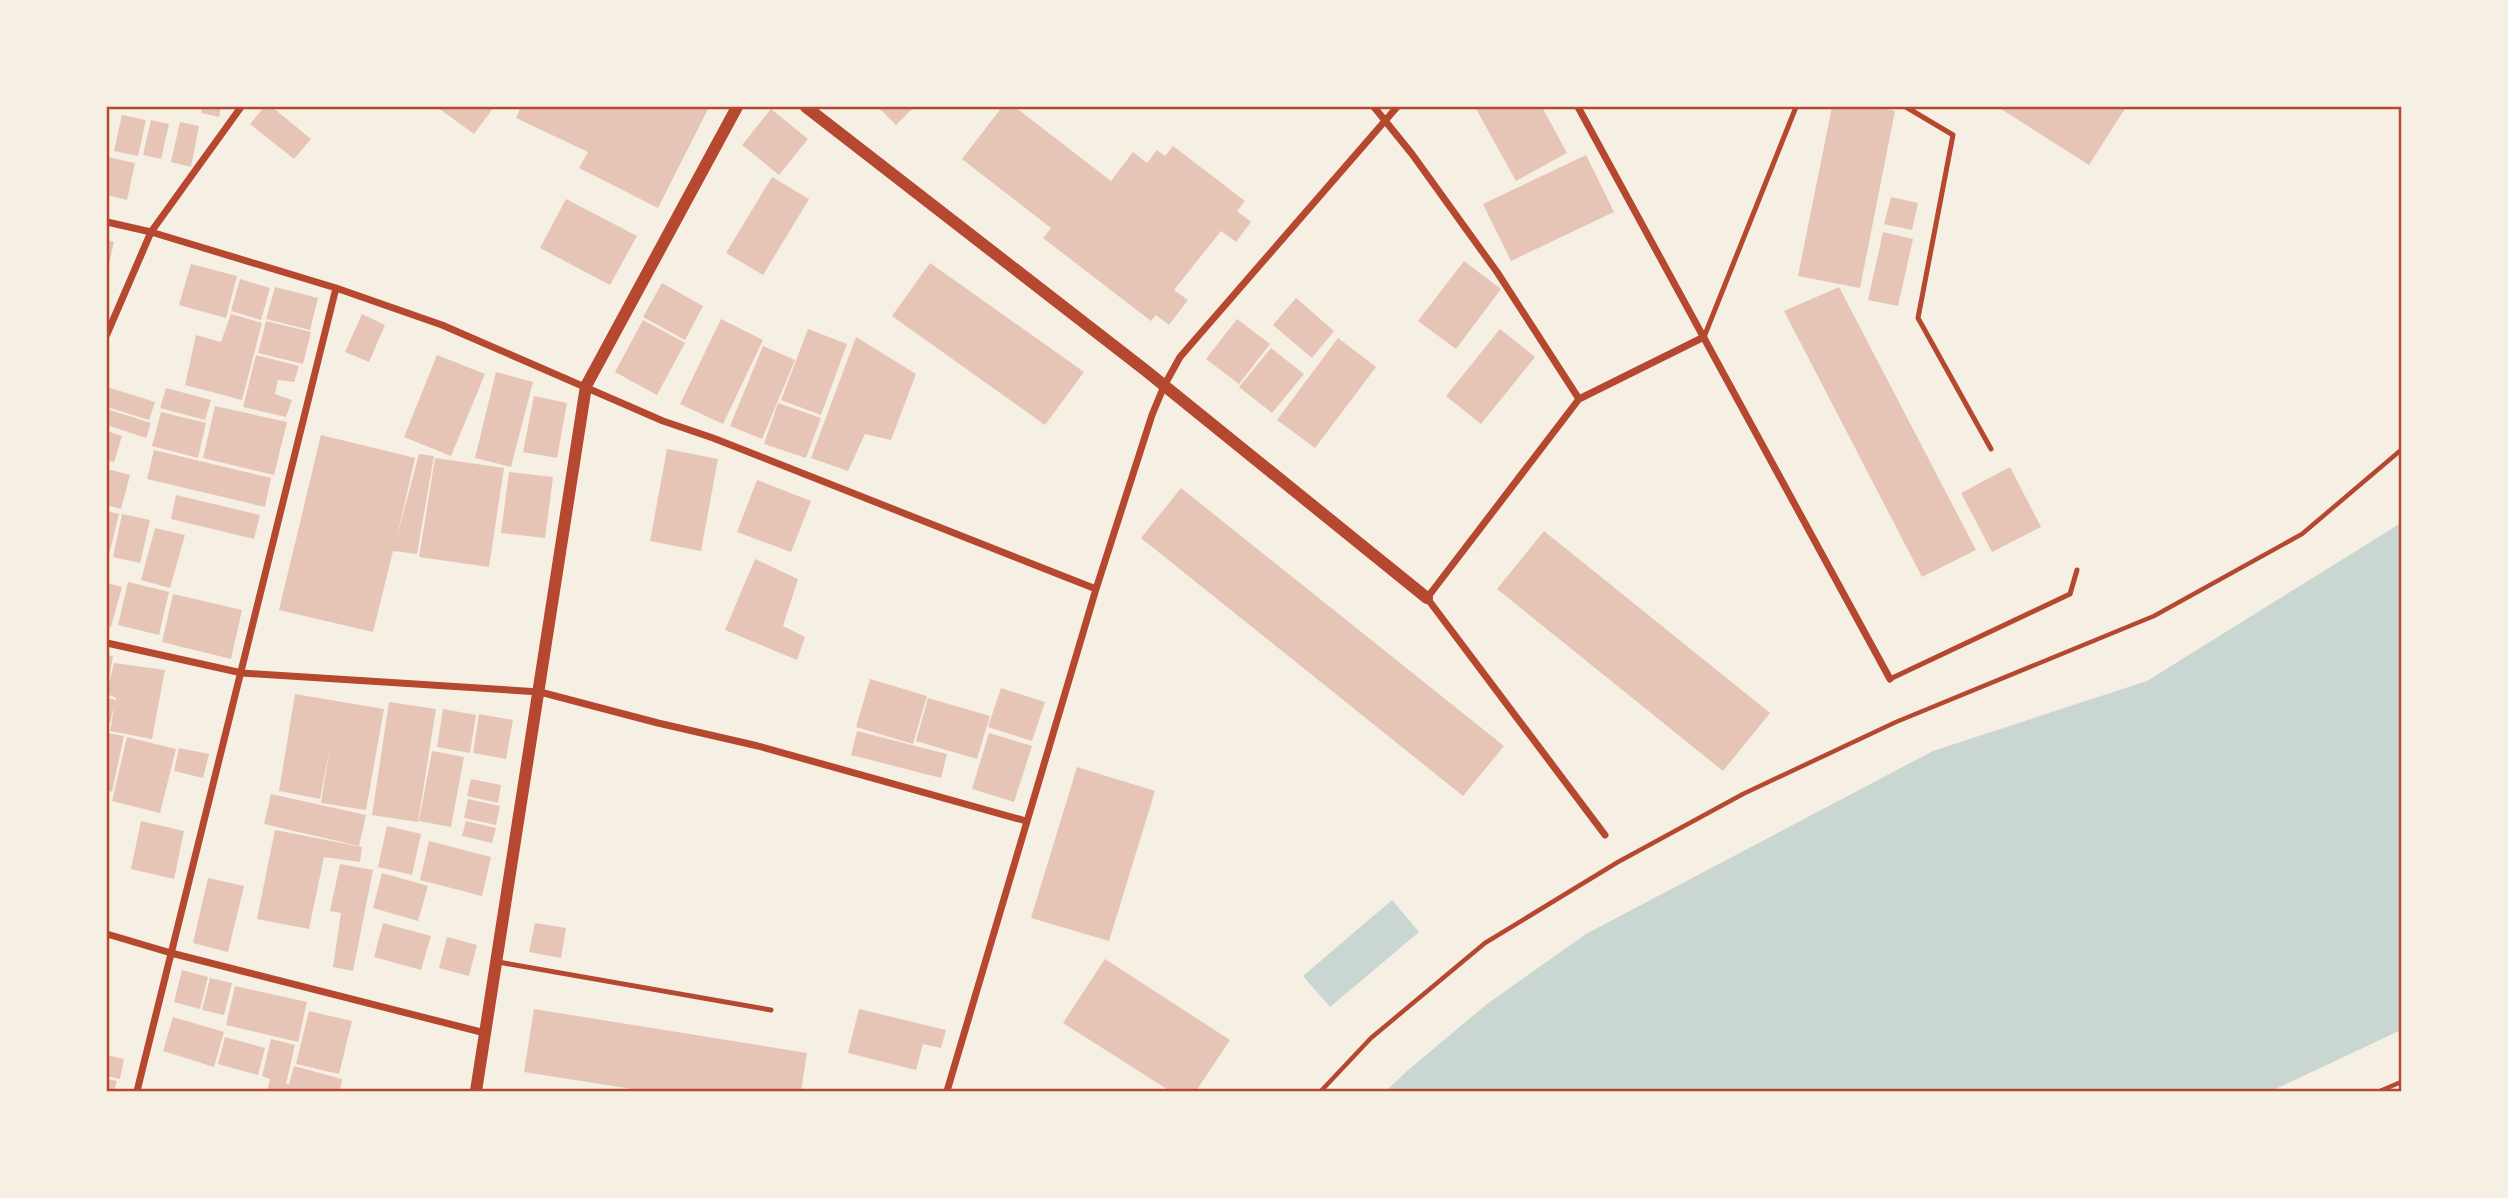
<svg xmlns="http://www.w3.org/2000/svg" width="2508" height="1198" font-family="'Golos Text',sans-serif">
  <rect width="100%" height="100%" fill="#f6efe4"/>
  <path fill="#c9d6d2" d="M2401,523V1030L2271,1091H1386L1407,1071L1487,1004L1586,934L1933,751L2147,681Z
    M1392,900L1419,932L1330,1007L1303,976Z"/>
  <path fill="#e6c5b7" d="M202,107H221L219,117L201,113Z
    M264,107H272L311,139L294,159L250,124Z
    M437,107H494L474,134Z
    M521,107H709L658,208L579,168L588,152L516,118Z
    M878,107H914L896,125Z
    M1002,107H1015L1111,181L1133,152L1147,163L1157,150L1165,156L1173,146L1245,201L1237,211L1251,222L1236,242L1221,231L1174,290L1188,300L1169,325L1156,315L1151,321L1043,238L1051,228L962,159Z
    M1475,107H1542L1567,153L1516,181Z
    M1832,107H1875L1895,111L1860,288L1798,276Z
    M1998,107H2126L2089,165Z
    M771,109L808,139L779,175L742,145Z
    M122,115L146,120L138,156L114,151Z
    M151,120L169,124L161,159L143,155Z
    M180,122L199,126L191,167L171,162Z
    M1586,155L1614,212L1511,261L1483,204Z
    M107,157L135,163L127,200L107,195Z
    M772,177L809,199L763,275L726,253Z
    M1891,197L1918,203L1912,230L1884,224Z
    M566,199L637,236L610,285L540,248Z
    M1883,232L1913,239L1898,306L1868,300Z
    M107,240L114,242L108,268H107Z
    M1464,261L1501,289L1456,349L1418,321Z
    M930,263L1084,372L1045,425L892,316Z
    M191,264L237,276L226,318L179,305Z
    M240,279L270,288L261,320L231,311Z
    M662,283L703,306L685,340L643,317Z
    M275,287L318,298L310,330L266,319Z
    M1839,287L1976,550L1922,577L1784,311Z
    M1296,298L1334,331L1312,358L1273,325Z
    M231,314L262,323L242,400L185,385L196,335L221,342Z
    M362,314L385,325L369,362L345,352Z
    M721,319L763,340L723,424L680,404Z
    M1237,319L1270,344L1239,384L1206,359Z
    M643,320L685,343L657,395L615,372Z
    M266,321L311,332L303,364L258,353Z
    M808,329L847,344L821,415L781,400Z
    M1500,329L1535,357L1481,424L1446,396Z
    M856,337L916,374L891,440L865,434L848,471L811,458Z
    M1338,338L1376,367L1315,448L1277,420Z
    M763,346L795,360L762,439L730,426Z
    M1271,348L1304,374L1272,413L1239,387Z
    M256,355L299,366L294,382L278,380L275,394L292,400L286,417L243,407Z
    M437,355L485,374L451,456L404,437Z
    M496,372L533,382L511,467L475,458Z
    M107,387L155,402L149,420L107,407Z
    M166,388L211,400L205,420L160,408Z
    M534,396L567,403L557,458L523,452Z
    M778,403L821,418L806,458L764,444Z
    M215,406L287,422L274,475L203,458Z
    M107,409L151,423L146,438L107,425Z
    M161,412L206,423L198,458L152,446Z
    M107,431L122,436L114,462L107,460Z
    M321,435L415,458L397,537L419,454L434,456L417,554L393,551L373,632L279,610Z
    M667,449L718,459L701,551L650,541Z
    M154,450L271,478L265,507L147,479Z
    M435,458L504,468L489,567L419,557Z
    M2010,467L2041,527L1992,552L1961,493Z
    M107,469L130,475L121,509L107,505Z
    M509,472L553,477L545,538L501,533Z
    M757,480L811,501L791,552L737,532Z
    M1181,488L1504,746L1463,796L1141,538Z
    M176,495L260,515L254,539L171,519Z
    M107,511L119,514L110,551L107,550Z
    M122,514L150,520L140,563L113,557Z
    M155,528L185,535L170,588L141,580Z
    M1544,531L1770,713L1723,771L1497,589Z
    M755,559L798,579L783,626L805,637L797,660L725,630Z
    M128,582L169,592L159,635L118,625Z
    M107,583L122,587L111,627L107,626Z
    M173,594L242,610L231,659L162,642Z
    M107,655L113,656L109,678H107Z
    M114,663L165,670L152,739L110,731L115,703L110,723L107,722V698L116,700V698L107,694V684H109L110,679H114H110Z
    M870,679L927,696L913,744L856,727Z
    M1001,688L1045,702L1032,741L988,727Z
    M295,694L384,709L366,810L321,803L330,747L320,799L279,791Z
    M928,698L990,716L977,759L916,741Z
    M389,702L436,709L418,822L372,815Z
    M443,709L476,715L470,753L437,747Z
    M479,714L513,720L506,759L473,753Z
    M857,731L947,754L941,778L851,755Z
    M107,733L124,736L112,792L107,790Z
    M989,733L1032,746L1014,802L972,789Z
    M127,737L176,749L160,813L112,801Z
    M179,748L209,754L203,778L174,771Z
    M432,751L464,757L451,827L419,821Z
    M1077,767L1155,791L1109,941L1031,918Z
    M471,779L501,785L498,803L467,796Z
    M271,794L366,815L359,846L264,824Z
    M468,799L500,806L496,825L464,818Z
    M141,821L184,831L174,879L131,869Z
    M466,821L496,828L492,843L462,836Z
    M387,826L421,834L412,875L378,867Z
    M275,830L362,847L360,862L324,857L309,929L257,919Z
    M429,841L491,857L482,896L420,880Z
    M340,864L373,870L353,971L333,967L341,913L330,911Z
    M382,873L428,886L418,921L373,908Z
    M208,878L244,886L228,952L193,943Z
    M383,923L431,936L421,970L374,957Z
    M535,923L566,928L561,958L529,952Z
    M447,937L477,945L469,976L439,968Z
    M1105,959L1230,1040L1196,1091H1170L1063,1023Z
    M182,970L208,977L200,1009L174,1002Z
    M210,978L232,983L224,1015L202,1010Z
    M235,986L307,1002L298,1042L226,1025Z
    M534,1009L807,1053L801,1091H645L524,1072Z
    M859,1009L946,1030L941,1048L923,1044L916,1070L848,1053Z
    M309,1011L352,1021L339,1074L296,1064Z
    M173,1017L224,1032L214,1067L163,1051Z
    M225,1037L265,1048L258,1075L218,1064Z
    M271,1039L295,1045L286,1084H289L294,1066L342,1079L340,1091H267L270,1079L262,1076Z
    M107,1055L124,1059L120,1079L107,1076Z
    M107,1079L117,1081L114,1091H107Z"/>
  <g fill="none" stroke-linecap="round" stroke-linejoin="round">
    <path stroke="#b5482f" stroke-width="4.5" d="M1321,1091L1371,1038L1485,943L1618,862L1743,794L1896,722L2154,616L2302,534L2401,450
      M2380,1091L2401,1082"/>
    <path stroke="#b5482f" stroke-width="5" d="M1906,107L1953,135L1918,318L1991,449
      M1704,337L1796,107
      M1890,679L2070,594L2077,570
      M498,962L771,1010"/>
    <path stroke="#b5482f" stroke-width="7" d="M1374,107L1412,154L1497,272L1579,399
      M1578,107L1890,679
      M107,222L151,232L336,288L442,325L663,421L713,438L1096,589
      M107,334L151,232L241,107
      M107,643L242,673L540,692L658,723L758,746L1026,821
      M1605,835L1427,598L1579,399L1704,337
      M107,934L171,953L485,1033
      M137,1091L336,288
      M947,1091L1096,589L1152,415L1164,386L1180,357L1397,107"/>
    <path stroke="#b5482f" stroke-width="12" d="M806,107L1145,370L1427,598
      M476,1091L586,386L737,107"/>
  </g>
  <rect width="2508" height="1198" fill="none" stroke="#f6efe4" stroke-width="217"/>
  <rect x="108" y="108" width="2292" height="982" fill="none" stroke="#b5482f" stroke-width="2.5"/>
</svg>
